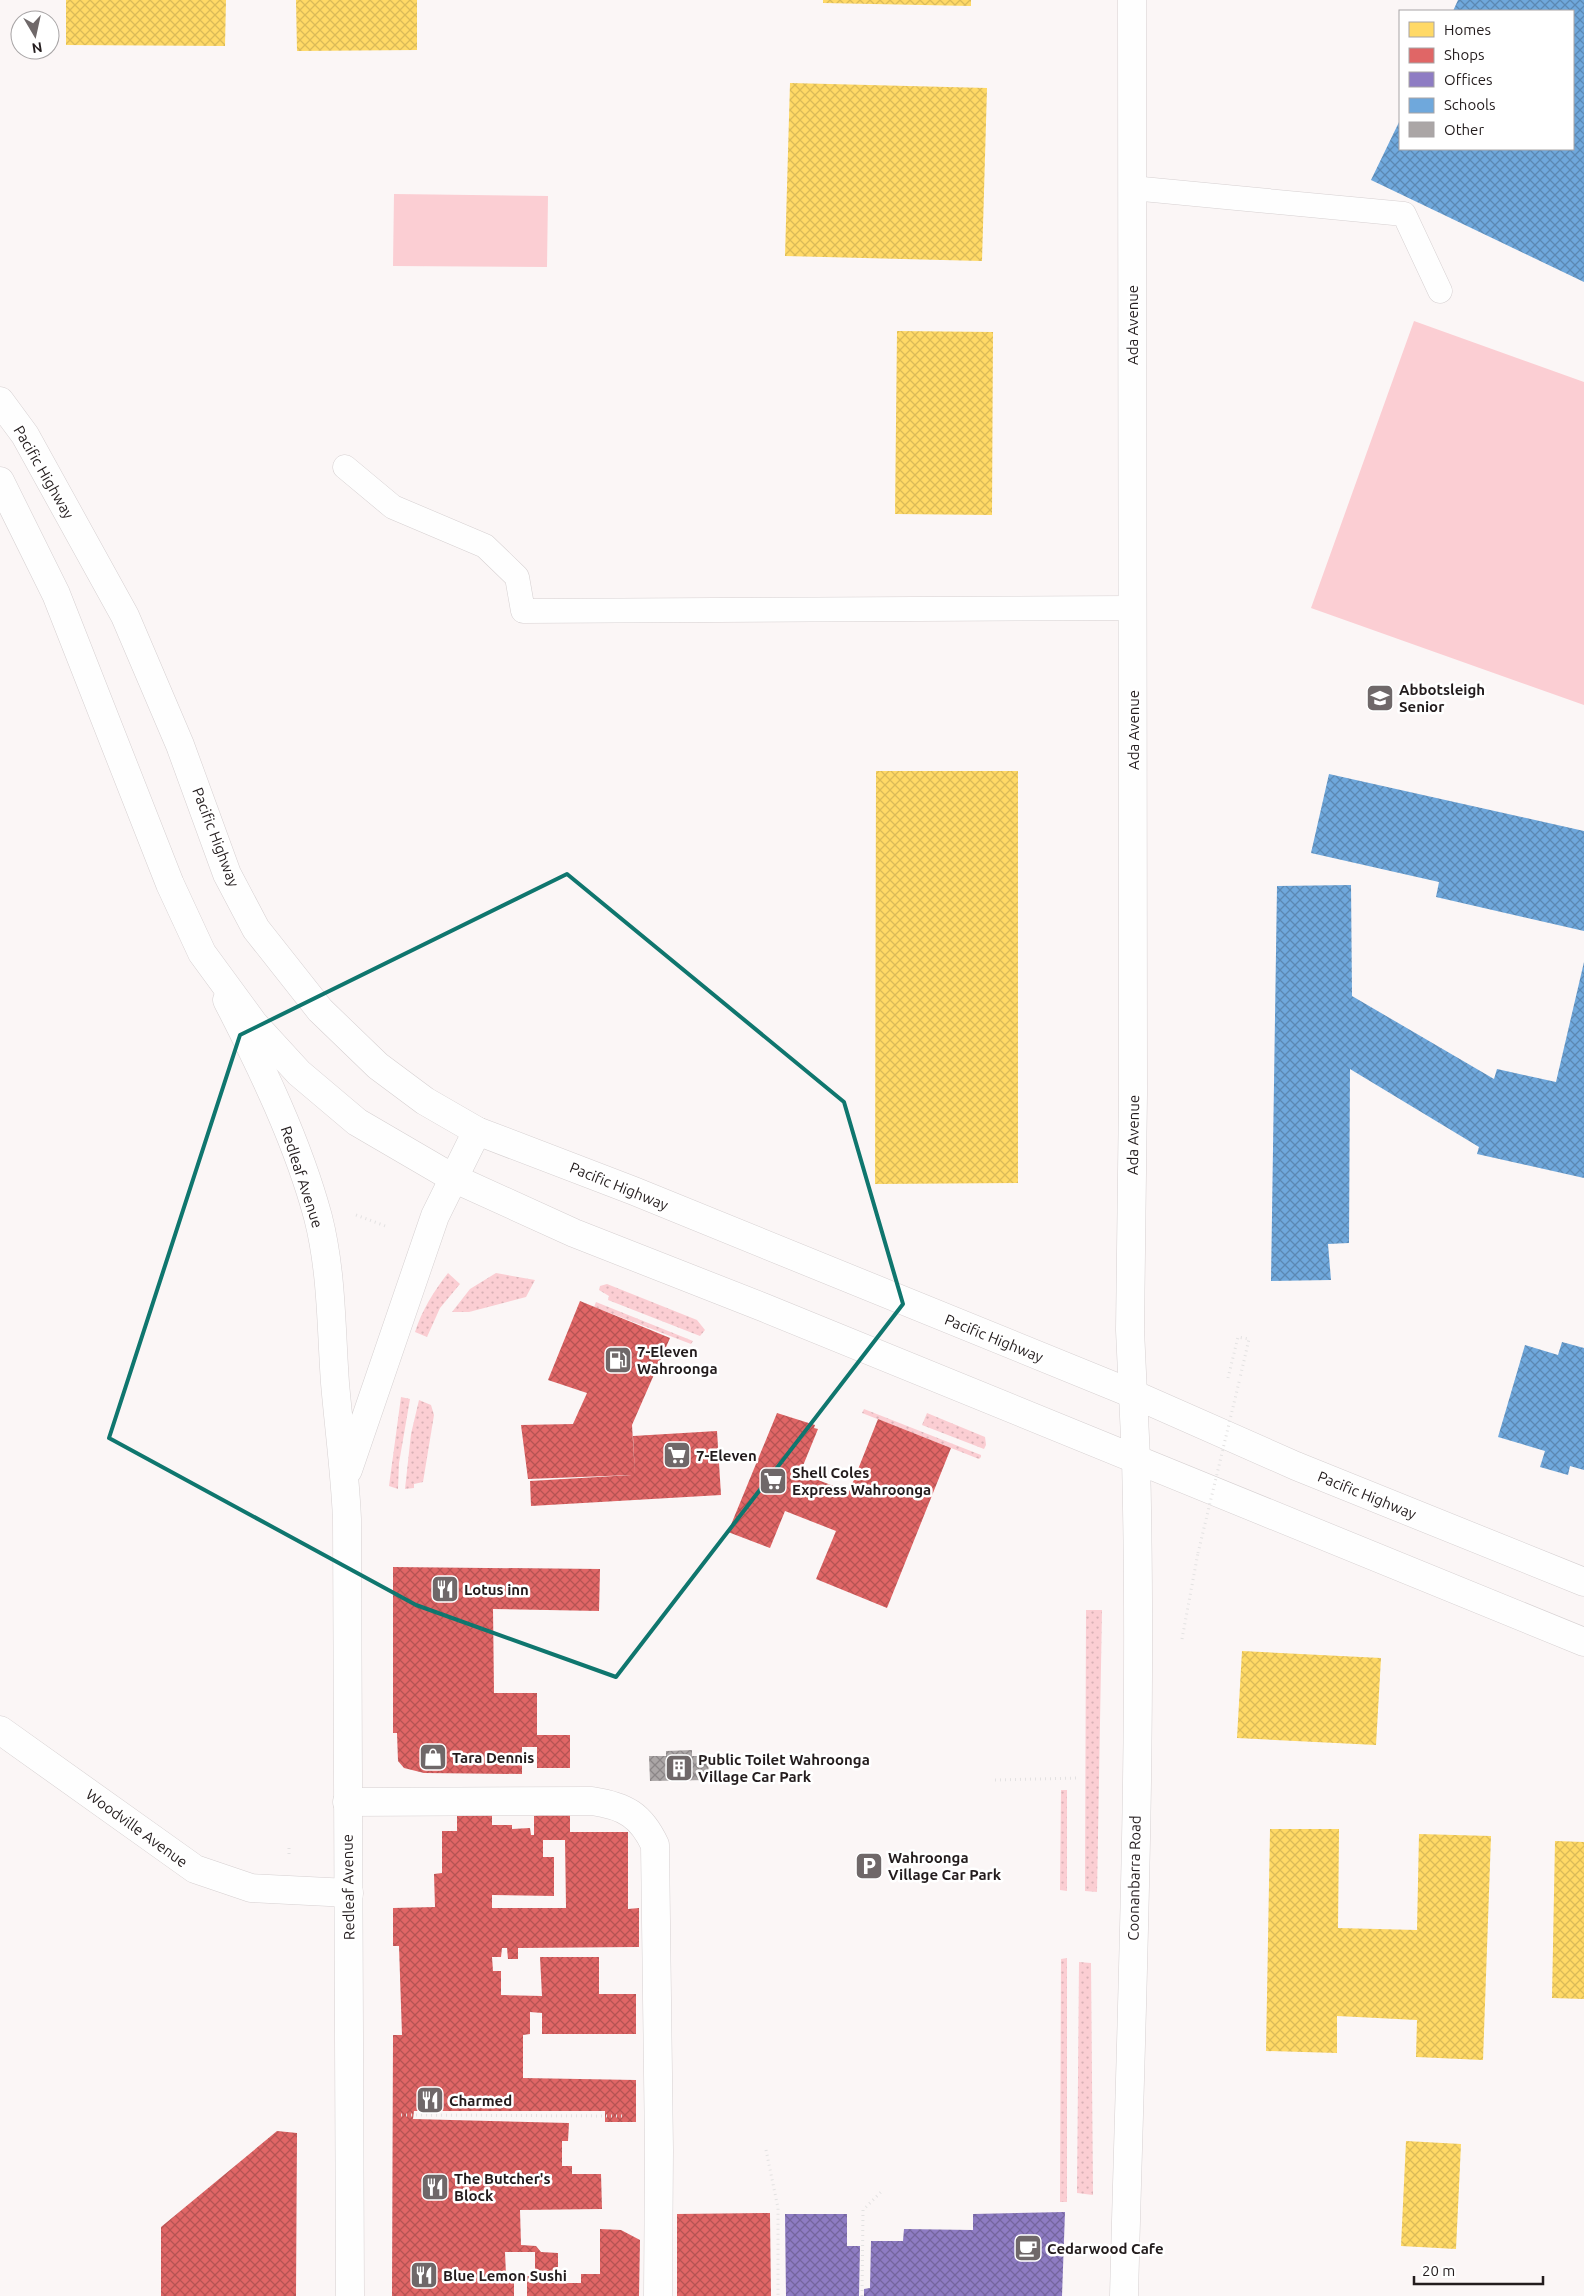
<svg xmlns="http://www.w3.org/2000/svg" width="1584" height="2296" font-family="Ubuntu,sans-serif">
  <defs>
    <pattern id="grass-dots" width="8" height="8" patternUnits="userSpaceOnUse" patternTransform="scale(1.25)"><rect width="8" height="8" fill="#fbced3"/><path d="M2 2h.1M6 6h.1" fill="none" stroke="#d7b0b5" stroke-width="1.8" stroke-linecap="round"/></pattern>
    <pattern id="homes-cross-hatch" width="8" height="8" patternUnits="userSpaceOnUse" patternTransform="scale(1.25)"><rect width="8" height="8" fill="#ffd966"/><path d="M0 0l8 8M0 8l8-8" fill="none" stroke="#daba58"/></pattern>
    <pattern id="shops-cross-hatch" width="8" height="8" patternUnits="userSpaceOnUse" patternTransform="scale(1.25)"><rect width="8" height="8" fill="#e06666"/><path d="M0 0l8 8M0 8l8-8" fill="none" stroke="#b55353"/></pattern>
    <pattern id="offices-cross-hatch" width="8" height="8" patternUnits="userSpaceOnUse" patternTransform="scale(1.25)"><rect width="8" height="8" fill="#8e7cc3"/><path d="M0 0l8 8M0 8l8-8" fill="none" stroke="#74659e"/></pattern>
    <pattern id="schools-cross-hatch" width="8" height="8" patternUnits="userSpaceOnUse" patternTransform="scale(1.25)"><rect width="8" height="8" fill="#6fa8dc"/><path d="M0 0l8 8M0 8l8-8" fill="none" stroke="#5b88b2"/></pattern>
    <pattern id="building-cross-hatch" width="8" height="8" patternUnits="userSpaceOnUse" patternTransform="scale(1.25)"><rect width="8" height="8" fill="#aba6a6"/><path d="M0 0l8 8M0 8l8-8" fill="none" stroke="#8b8687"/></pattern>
  </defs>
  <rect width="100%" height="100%" fill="#fbf6f6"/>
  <path fill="url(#grass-dots)" d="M448,1273L460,1284L440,1308L427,1337L415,1332C422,1310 434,1291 448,1273Z
    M496,1273L535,1280L526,1297L469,1312H452L470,1289Z
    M607,1284L697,1320L705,1330L700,1336L608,1300L609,1296L599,1290L600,1286Z
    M596,1302L693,1341L691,1344L594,1307Z
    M401,1397L410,1399L399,1463L398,1489L389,1486Z
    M419,1400L431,1405L434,1415L423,1482L414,1484V1488L405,1489L411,1434Z
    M864,1409L981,1455V1457L979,1459L862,1413Z
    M927,1413L985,1437L986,1445L984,1449L922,1425Z
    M1086,1610H1102L1097,1892L1085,1891Z
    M1061,1790H1067V1891L1060,1890Z
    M1067,1958V2202H1060L1061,1959Z
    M1079,1962L1091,1963L1093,2195L1077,2193Z"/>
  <path fill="#fbced3" d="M394,194L548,196L547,267L393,266Z
    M1414,321L1584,382V705L1311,608Z"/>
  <path fill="url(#homes-cross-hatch)" d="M66,0H226L225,46L66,45Z
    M296,0H417V50L297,51Z
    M823,0H971V6L823,3Z
    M790,83L987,88L982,261L785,256Z
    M897,331L993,332L992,515L895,514Z
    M876,771H1018V1183L875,1184Z
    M1242,1651L1381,1658L1376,1745L1237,1738Z
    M1270,1829H1339L1338,1928L1417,1930L1419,1834L1491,1836L1483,2060L1416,2057L1417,2020L1337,2016V2053L1266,2051Z
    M1555,1841L1584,1842V1999L1552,1998Z
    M1406,2141L1461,2144L1456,2249L1401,2246Z"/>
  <path fill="url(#shops-cross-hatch)" fill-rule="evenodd" d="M580,1301L670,1338L632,1425L635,1475L633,1436L717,1431L721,1495L531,1506L530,1481L632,1475L528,1479L521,1425L573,1424L587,1393L548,1380Z
    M777,1413L815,1425L814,1428L818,1429L800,1473L849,1492L878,1419L951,1448L887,1608L816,1579L836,1531L785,1511L770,1548L728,1532Z
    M393,1567L600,1569L599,1611L493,1609L494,1693H537V1735H570V1768H537V1747H522V1774L424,1773L404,1768L398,1761L397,1733H393Z
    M457,1813L492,1814V1825H512V1829L530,1828L531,1835H534V1816L540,1815L570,1814V1832H628V1909L639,1908V1947L518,1948V1959H508L507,1948H502L501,1957H492L493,1971H501V1995L542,1996L540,1957H599V1994H636V2034H542V2013L530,2012V2034L523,2035V2078L636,2080V2122H605V2111H414L413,2119L569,2123L568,2141H562V2166H572V2174H601L602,2209L520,2210L521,2245L536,2246L541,2252L558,2253V2283H581V2274H600V2229L621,2230L640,2240L639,2296H527V2276H535V2252H505L506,2275L514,2276V2296H392L393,2035H402L399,1946H393V1908L435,1907L434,1874L442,1873V1831H457ZM543,1840H565L566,1908H492V1895L554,1896V1857H543Z
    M277,2131L297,2133L296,2296H161V2227Z
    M770,2213L771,2296H677V2214Z"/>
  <path fill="url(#offices-cross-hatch)" d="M1065,2212L1062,2296H864V2289L870,2288L871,2241H903L904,2229L973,2230V2214Z
    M785,2214H847V2246H860L859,2296H786Z"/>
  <path fill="url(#schools-cross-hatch)" d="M1458,0H1584V282L1371,180L1400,120V149H1573V11H1453Z
    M1329,774L1584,831V931L1436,897L1439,882L1311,853Z
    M1351,885L1352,996L1494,1079L1497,1069L1556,1082L1584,962V1178L1477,1154L1479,1147L1350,1069L1349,1243L1328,1244L1331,1280L1271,1281L1277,886Z
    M1562,1342L1584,1348V1470L1570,1466L1568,1475L1540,1467L1545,1451L1498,1437L1525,1345L1558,1355Z"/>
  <path fill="url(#building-cross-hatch)" d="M692,1750V1756H708L709,1780L650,1781L649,1756H666V1751Z"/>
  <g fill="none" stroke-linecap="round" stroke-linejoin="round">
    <g stroke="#d6d0d1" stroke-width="25">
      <path id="service" d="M1132,188L1404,214L1440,291
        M345,467L393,507L485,546L517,577L523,611L1133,608"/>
    </g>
    <g stroke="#d6d0d1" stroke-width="29">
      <path id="minor" d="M0,1730L195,1869L251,1888L349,1893
        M347,1802L592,1801C625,1806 641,1815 655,1845L659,2150L658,2296
        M1124,2296C1131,2017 1143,1738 1136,1459"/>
    </g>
    <g stroke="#d6d0d1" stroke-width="29">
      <path id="tertiary" d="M1132,0L1133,1094L1130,1330L1136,1459
        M227,1000C262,1068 298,1143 318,1217C332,1272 331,1327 335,1383C339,1429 345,1473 347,1519L350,2296
        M348,1470L435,1216L477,1131"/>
    </g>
    <g stroke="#d6d0d1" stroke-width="29">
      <path id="trunk" d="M0,401L25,435L125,616L180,745L227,874L256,929L320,1010L378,1066L425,1101L477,1131L634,1191L1133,1394L1296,1466L1584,1582
        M0,481L56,594L170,884L202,953L254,1024L299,1073L357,1122L453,1178L574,1233L765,1308L1584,1642"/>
    </g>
    <path stroke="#e3e2e2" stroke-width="3" stroke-dasharray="1 4" stroke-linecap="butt" d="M356,1215L388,1227
      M1228,1378L1238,1337L1249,1339L1240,1378
      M1182,1639L1198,1553
      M995,1780L1077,1778
      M289,1854V1846
      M401,2115L623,2116
      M766,2150L778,2208V2296
      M862,2296L863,2210L883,2190"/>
    <use href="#service" stroke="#fefefe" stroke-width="24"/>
    <use href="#minor" stroke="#fefefe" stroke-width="28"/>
    <use href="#tertiary" stroke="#fefefe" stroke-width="28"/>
    <use href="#trunk" stroke="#fefefe" stroke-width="28"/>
    <path stroke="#e3e2e2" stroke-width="3" stroke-dasharray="1 4" stroke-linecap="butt" d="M1198,1553L1240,1378"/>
  </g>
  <path fill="none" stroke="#0f766e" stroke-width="4" stroke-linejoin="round" d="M567,874L844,1102L903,1304L616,1677L416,1605L109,1438L240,1035Z"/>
  <defs>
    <g id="school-square" transform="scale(1.4375)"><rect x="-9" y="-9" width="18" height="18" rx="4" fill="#6f6869" stroke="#fff"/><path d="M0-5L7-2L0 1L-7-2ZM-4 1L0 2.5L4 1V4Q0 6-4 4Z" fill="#fff"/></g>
    <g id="fuel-square" transform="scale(1.4375)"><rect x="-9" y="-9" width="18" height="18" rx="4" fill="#6f6869" stroke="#fff"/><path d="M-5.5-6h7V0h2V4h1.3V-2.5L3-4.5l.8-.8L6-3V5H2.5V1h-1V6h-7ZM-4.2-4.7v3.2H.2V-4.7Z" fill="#fff"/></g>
    <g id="supermarket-square" transform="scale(1.4375)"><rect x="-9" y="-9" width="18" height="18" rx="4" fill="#6f6869" stroke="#fff"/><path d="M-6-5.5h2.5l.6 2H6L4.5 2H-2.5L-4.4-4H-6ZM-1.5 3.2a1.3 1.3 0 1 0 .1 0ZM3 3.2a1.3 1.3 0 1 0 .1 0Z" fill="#fff"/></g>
    <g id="restaurant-square" transform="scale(1.4375)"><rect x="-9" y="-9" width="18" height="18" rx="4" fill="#6f6869" stroke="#fff"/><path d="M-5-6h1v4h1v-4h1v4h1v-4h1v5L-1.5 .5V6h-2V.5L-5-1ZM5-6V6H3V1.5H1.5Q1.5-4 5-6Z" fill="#fff"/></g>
    <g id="shop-square" transform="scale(1.4375)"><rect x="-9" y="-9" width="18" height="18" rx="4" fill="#6f6869" stroke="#fff"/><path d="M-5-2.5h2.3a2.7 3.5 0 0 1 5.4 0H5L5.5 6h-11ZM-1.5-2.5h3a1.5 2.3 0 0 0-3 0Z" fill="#fff"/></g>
    <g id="building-square" transform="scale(1.4375)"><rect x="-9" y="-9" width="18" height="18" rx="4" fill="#6f6869" stroke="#fff"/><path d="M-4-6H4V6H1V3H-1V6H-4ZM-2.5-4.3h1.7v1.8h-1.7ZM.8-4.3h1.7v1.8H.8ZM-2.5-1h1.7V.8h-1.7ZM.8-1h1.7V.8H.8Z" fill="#fff"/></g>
    <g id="parking-square" transform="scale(1.4375)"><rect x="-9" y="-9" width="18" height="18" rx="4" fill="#6f6869" stroke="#fff"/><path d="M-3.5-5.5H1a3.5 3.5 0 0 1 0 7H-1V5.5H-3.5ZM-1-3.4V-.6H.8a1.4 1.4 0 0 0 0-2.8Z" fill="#fff"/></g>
    <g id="cafe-square" transform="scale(1.4375)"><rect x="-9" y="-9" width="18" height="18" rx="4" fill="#6f6869" stroke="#fff"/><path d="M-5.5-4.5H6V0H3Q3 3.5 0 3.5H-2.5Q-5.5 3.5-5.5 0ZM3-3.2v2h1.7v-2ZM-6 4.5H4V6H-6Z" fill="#fff"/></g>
  </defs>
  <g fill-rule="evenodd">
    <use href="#school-square" x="1380" y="698"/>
    <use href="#fuel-square" x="618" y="1360"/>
    <use href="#supermarket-square" x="677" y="1455"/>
    <use href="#supermarket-square" x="773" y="1481"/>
    <use href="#restaurant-square" x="445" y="1589"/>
    <use href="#shop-square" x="433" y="1757"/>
    <use href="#building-square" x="679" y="1768"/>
    <use href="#parking-square" x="869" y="1866"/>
    <use href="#restaurant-square" x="430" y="2100"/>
    <use href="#restaurant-square" x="435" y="2187"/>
    <use href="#cafe-square" x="1028" y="2248"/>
    <use href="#restaurant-square" x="424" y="2275"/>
  </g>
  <g text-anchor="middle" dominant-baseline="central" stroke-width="5" stroke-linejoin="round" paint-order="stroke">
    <g font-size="15" fill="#231c1d" stroke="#fff">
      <text transform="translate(1132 325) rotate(-90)">Ada Avenue</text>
      <text transform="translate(44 472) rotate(60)">Pacific Highway</text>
      <text transform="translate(1133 730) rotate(-90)">Ada Avenue</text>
      <text transform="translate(216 837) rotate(69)">Pacific Highway</text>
      <text transform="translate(1133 1135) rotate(-89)">Ada Avenue</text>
      <text transform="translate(302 1177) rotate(72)">Redleaf Avenue</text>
      <text transform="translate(619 1186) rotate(22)">Pacific Highway</text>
      <text transform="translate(994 1338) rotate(22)">Pacific Highway</text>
      <text transform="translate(1367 1495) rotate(22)">Pacific Highway</text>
      <text transform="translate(137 1828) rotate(36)">Woodville Avenue</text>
      <text transform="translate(1134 1878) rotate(-89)">Coonanbarra Road</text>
      <text transform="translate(348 1887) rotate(-91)">Redleaf Avenue</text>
    </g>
    <g font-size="15" font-weight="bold" fill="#231c1d" stroke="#fff" text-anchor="start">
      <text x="1399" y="689">Abbotsleigh<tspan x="1399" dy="17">Senior</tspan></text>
      <text x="637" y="1351">7-Eleven<tspan x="637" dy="17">Wahroonga</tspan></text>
      <text x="696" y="1455">7-Eleven</text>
      <text x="792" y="1472">Shell Coles<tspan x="792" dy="17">Express Wahroonga</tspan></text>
      <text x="464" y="1589">Lotus inn</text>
      <text x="452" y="1757">Tara Dennis</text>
      <text x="698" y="1759">Public Toilet Wahroonga<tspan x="698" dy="17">Village Car Park</tspan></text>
      <text x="888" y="1857">Wahroonga<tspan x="888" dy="17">Village Car Park</tspan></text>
      <text x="449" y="2100">Charmed</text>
      <text x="454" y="2178">The Butcher's<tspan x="454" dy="17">Block</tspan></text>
      <text x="1047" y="2248">Cedarwood Cafe</text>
      <text x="443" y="2275">Blue Lemon Sushi</text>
    </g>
  </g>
  <rect x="1399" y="10" width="175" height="140" fill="#ffffff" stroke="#a7a4a5"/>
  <rect x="1409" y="22" width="25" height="15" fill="#ffd966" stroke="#a7a4a5"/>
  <text x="1444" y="35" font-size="15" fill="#231c1d">Homes</text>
  <rect x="1409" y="48" width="25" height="15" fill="#e06666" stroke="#a7a4a5"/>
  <text x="1444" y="60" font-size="15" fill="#231c1d">Shops</text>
  <rect x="1409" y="72" width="25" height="15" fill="#8e7cc3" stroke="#a7a4a5"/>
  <text x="1444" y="85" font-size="15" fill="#231c1d">Offices</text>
  <rect x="1409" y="98" width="25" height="15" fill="#6fa8dc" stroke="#a7a4a5"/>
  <text x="1444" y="110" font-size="15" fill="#231c1d">Schools</text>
  <rect x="1409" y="122" width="25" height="15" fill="#aba6a6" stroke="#a7a4a5"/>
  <text x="1444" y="135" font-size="15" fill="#231c1d">Other</text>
  <g transform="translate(35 35) rotate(171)"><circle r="24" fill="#ffffff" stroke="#a7a4a5"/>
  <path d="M0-4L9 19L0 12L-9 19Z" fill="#6f6869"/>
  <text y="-8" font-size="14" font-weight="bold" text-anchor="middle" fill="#231c1d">N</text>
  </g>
  <path d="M1414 2276v8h129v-8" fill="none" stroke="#231c1d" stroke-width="2.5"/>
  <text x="1422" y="2276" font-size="15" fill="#231c1d" stroke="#ffffff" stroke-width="4" paint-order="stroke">20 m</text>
</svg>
